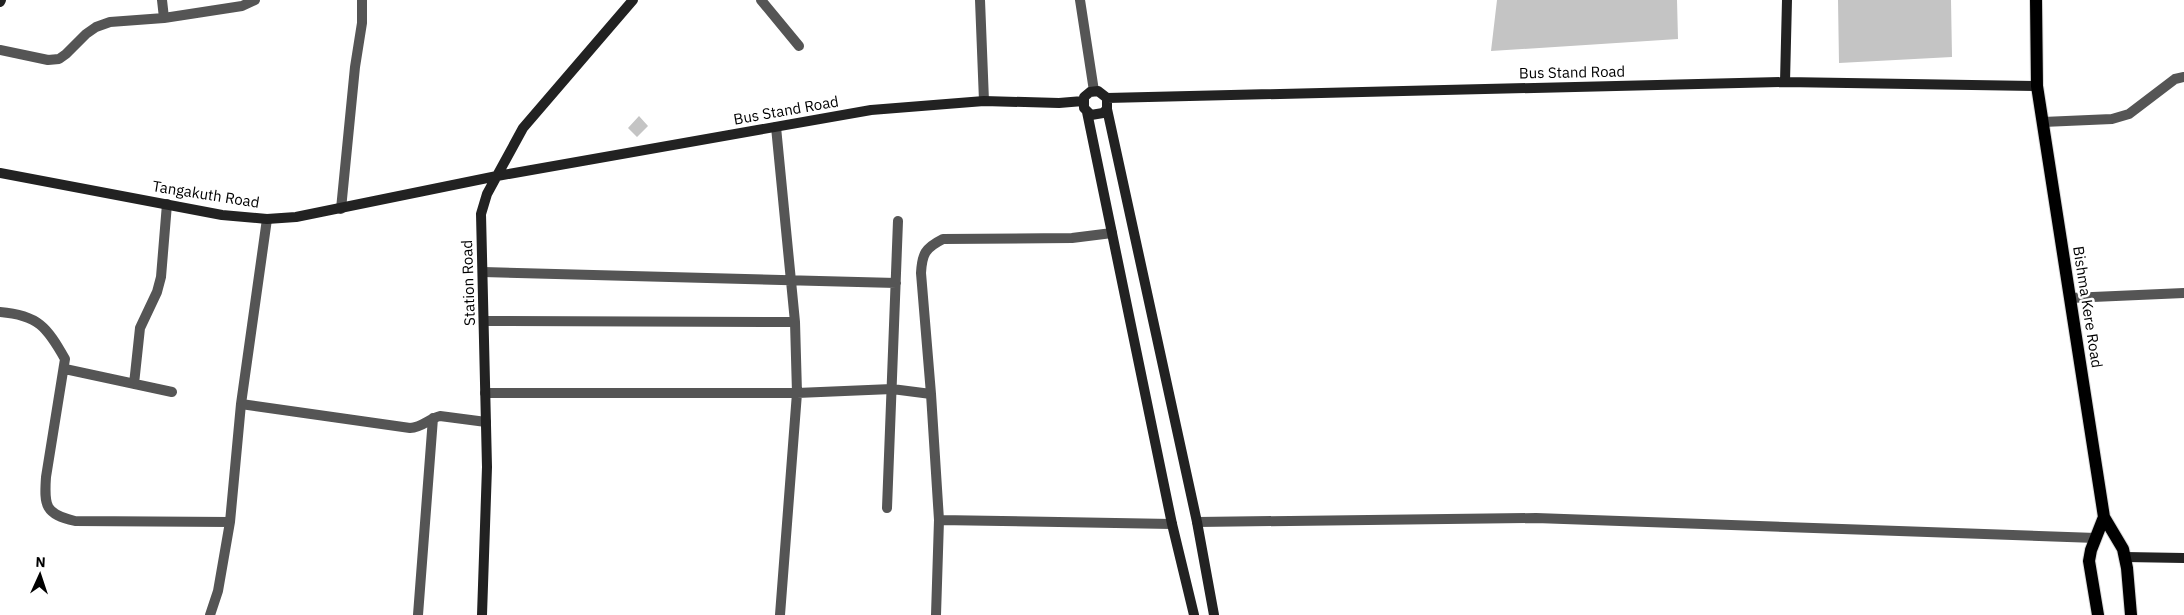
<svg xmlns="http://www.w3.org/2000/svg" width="2184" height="615" font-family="'IBM Plex Sans',sans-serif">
  <rect width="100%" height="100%" fill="#fff"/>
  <path fill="#c4c4c4" d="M1497,0H1677L1678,39L1491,51Z
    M1838,0H1951L1952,57L1839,63Z
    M639,116L648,126L637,137L628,128Z"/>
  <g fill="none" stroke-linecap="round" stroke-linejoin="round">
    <g stroke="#dbdbdb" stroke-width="14">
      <path id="primary" d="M2036,0L2037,86L2104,517L2091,550L2089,561L2098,615
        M2104,517L2123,549L2127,568L2131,615"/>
    </g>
    <path stroke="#555" stroke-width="10" d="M2070,298L2184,293"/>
    <path stroke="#555" stroke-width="10" d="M162,0L164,18
      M761,0L799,46
      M980,0L984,101
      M1080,0L1094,91
      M0,50L48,60L59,59L66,54L86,34L96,27L110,22L164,18L242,6L255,0
      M2043,122L2112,119L2129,114L2175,79L2184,77
      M776,127L795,322L797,393L780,615
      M341,209L355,67L362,23V0
      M1112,233L1072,238L943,239C925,248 922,254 921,273L931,394L939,520L1172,524
      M483,272L896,283
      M0,312C38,315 47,327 65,359L46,477C44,506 45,514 75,521L230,522
      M484,321L795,322
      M65,369L172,392
      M134,384L140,328L157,292L161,277L167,204
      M485,393H797L892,389L931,394
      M241,404L410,428C423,427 428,419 440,416L486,422
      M887,508L898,221
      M1197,522L1536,518L2096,538
      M210,615L218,591L230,522L241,404L267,219
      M418,615L433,418
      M936,615L939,520"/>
    <path stroke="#222" stroke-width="10" d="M0,2L1,0
      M1785,82L1787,0
      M1107,98L1785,82L2037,86
      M1107,109L1103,113L1091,115L1084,108V97L1090,92L1098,91L1107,98V109L1197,522L1214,615
      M1087,112L1172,524L1194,615
      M0,173L222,215L267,219L296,217L497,176L871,110L984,101L1059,103L1083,101
      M2125,557L2184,558
      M482,615L487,467L481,214L487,194L523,128L633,0"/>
    <use href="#primary" stroke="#000" stroke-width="12"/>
  </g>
  <g text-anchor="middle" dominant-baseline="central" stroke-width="5" stroke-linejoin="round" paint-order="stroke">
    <g font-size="15" fill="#000" stroke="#fff">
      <text transform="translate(1572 72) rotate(-1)">Bus Stand Road</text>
      <text transform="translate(786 110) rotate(-10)">Bus Stand Road</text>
      <text transform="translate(206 194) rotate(9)">Tangakuth Road</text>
      <text transform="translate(468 283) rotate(-92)">Station Road</text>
      <text transform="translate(2088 307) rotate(81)">Bishma Kere Road</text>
    </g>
  </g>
  <g transform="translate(40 575) rotate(3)" stroke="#ffffff" stroke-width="4" paint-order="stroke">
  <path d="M0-4L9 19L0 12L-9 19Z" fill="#000000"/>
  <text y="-8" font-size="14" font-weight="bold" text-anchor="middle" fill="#000000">N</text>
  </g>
</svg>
